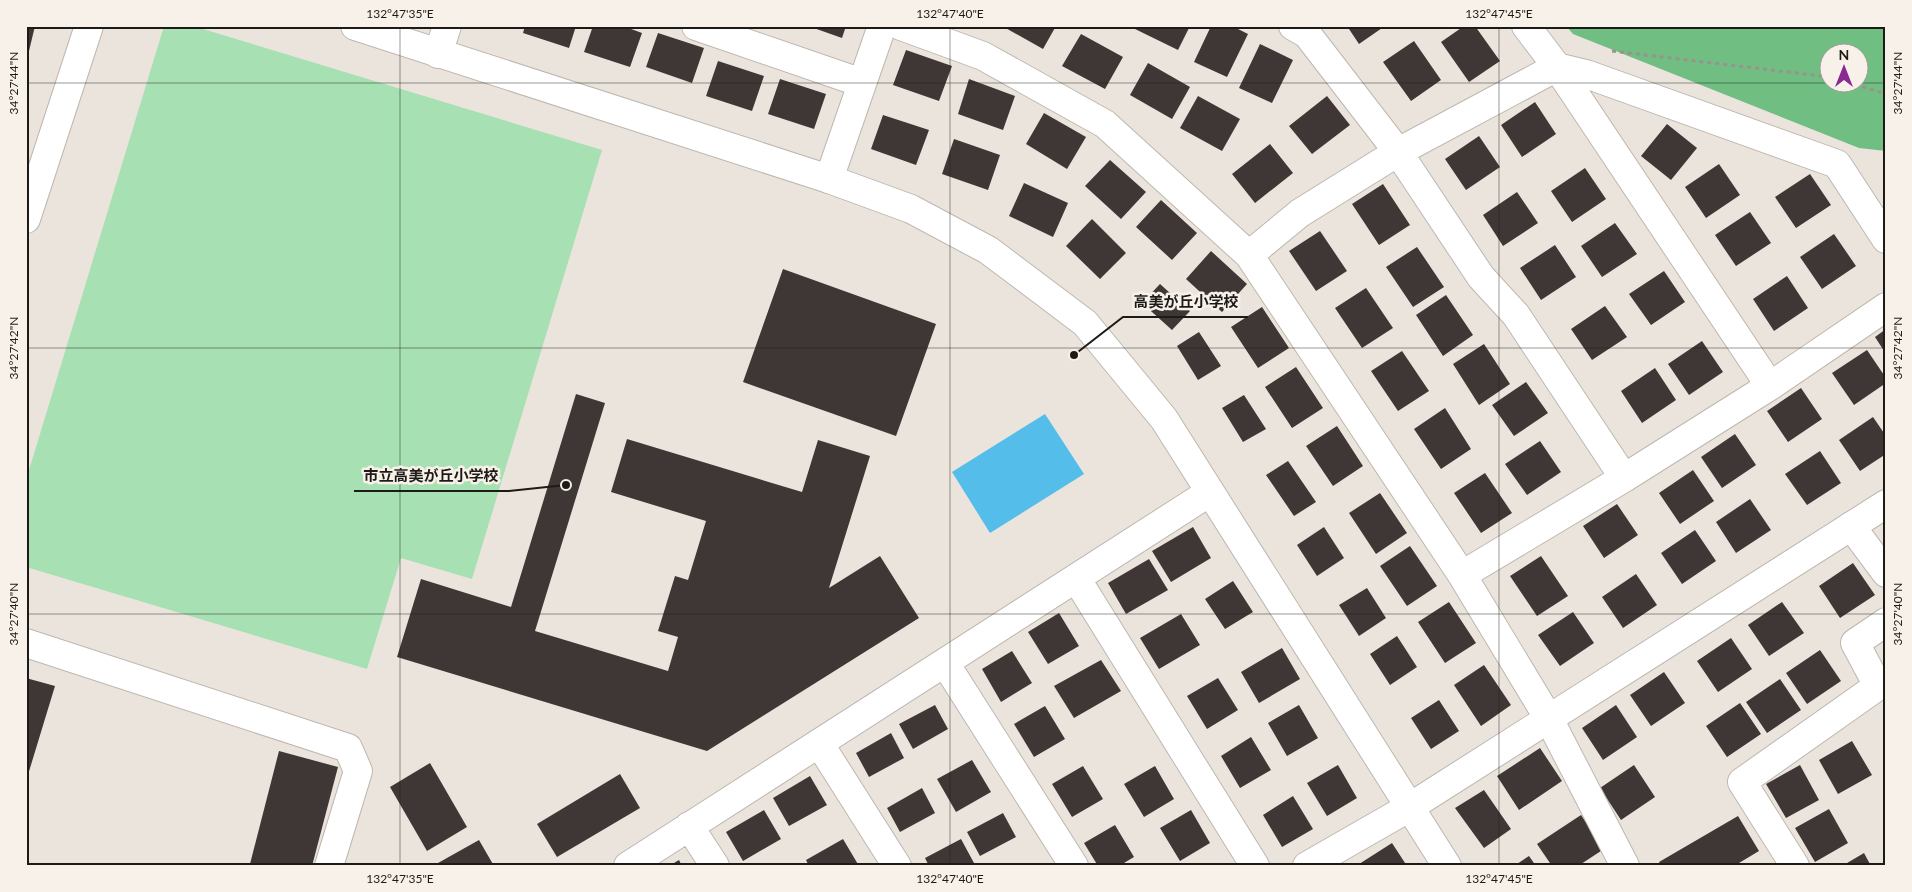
<svg xmlns="http://www.w3.org/2000/svg" width="1912" height="892" font-family="Lato,'Noto Sans JP',sans-serif">
  <rect width="100%" height="100%" fill="#ebe4dc"/>
  <path fill="#a7e0b2" d="M164,26H193L602,150L472,579L401,558L367,669L26,567V480Z"/>
  <path fill="#71be82" fill-rule="evenodd" d="M1566,26H1886V151L1859,148L1573,34ZM1830,52H1860V82H1830Z"/>
  <path fill="#54bdea" d="M1045,414L1084,474L990,533L952,472Z"/>
  <path fill="#3f3735" d="M26,26H35L29,51L26,50Z
    M525,26H576L569,48L523,33Z
    M593,26H623L642,33L630,67L584,52Z
    M808,26H846L842,38Z
    M1002,26H1056L1043,49Z
    M1136,26H1190L1178,50L1135,29Z
    M1211,26H1232L1248,34L1227,77L1194,62Z
    M1347,26H1385L1359,44Z
    M1464,26H1475L1500,61L1469,82L1441,42Z
    M658,33L704,48L692,83L646,67Z
    M1081,34L1123,57L1105,89L1062,66Z
    M1414,41L1441,80L1411,101L1383,62Z
    M1260,44L1293,60L1272,103L1239,88Z
    M906,50L952,66L939,101L893,85Z
    M718,61L764,76L752,111L706,96Z
    M1148,63L1190,87L1172,119L1130,95Z
    M780,79L826,94L814,129L768,114Z
    M969,79L1015,96L1003,130L958,114Z
    M1198,96L1240,119L1222,151L1180,128Z
    M1327,96L1350,125L1312,154L1289,126Z
    M1535,102L1556,134L1522,157L1501,125Z
    M1044,113L1086,137L1067,169L1026,144Z
    M883,115L929,130L916,165L871,149Z
    M1667,124L1697,148L1671,180L1641,156Z
    M1479,136L1500,167L1466,190L1445,159Z
    M954,139L1000,155L988,190L942,174Z
    M1270,144L1293,173L1255,203L1232,174Z
    M1110,160L1146,192L1121,219L1085,186Z
    M1719,164L1740,195L1706,218L1685,187Z
    M1585,168L1606,199L1572,222L1551,191Z
    M1810,174L1831,205L1796,228L1775,197Z
    M1024,183L1068,203L1053,237L1009,216Z
    M1383,184L1410,225L1379,245L1352,204Z
    M1517,192L1538,223L1503,246L1483,215Z
    M1161,200L1197,233L1172,260L1136,227Z
    M1750,212L1771,243L1736,266L1715,235Z
    M1092,219L1126,253L1100,279L1066,246Z
    M1615,223L1637,254L1602,277L1581,246Z
    M1320,231L1347,271L1316,291L1289,251Z
    M1834,234L1856,266L1822,289L1800,257Z
    M1555,245L1576,277L1541,300L1520,268Z
    M1417,247L1444,287L1413,307L1386,267Z
    M1211,251L1247,284L1222,312L1186,279Z
    M783,269L936,324L896,436L743,382Z
    M1664,271L1685,302L1651,325L1629,294Z
    M1787,276L1808,308L1774,331L1753,299Z
    M1160,284L1190,311L1172,330L1142,303Z
    M1366,288L1393,328L1362,348L1335,308Z
    M1446,295L1473,335L1443,356L1416,315Z
    M1605,306L1627,337L1592,360L1571,329Z
    M1262,307L1289,348L1258,368L1231,327Z
    M1886,329V354L1875,337Z
    M1199,332L1221,366L1198,380L1177,346Z
    M1702,341L1723,372L1689,395L1668,364Z
    M1484,344L1510,384L1479,405L1453,364Z
    M1867,350L1886,378V383L1854,405L1832,373Z
    M1402,351L1429,391L1398,411L1371,371Z
    M1296,367L1323,408L1292,428L1265,387Z
    M1655,368L1676,400L1642,423L1621,391Z
    M1526,382L1548,413L1514,436L1492,405Z
    M1801,388L1822,419L1788,442L1767,411Z
    M576,394L605,403L535,631L668,671L678,637L658,631L675,576L688,580L706,521L611,492L627,439L802,492L818,440L870,456L829,588L880,556L919,618L707,751L397,657L421,579L511,607Z
    M1244,395L1266,429L1243,442L1222,408Z
    M1445,408L1471,449L1441,469L1414,429Z
    M1873,417L1886,436V454L1860,471L1839,440Z
    M1337,426L1363,466L1333,486L1306,446Z
    M1735,434L1756,465L1722,488L1701,457Z
    M1540,441L1561,472L1527,495L1505,464Z
    M1820,451L1841,483L1807,505L1785,474Z
    M1288,461L1316,502L1294,516L1266,475Z
    M1693,470L1714,501L1680,524L1659,493Z
    M1485,473L1512,513L1481,533L1454,493Z
    M1380,493L1407,533L1376,554L1349,513Z
    M1750,499L1771,530L1736,553L1716,522Z
    M1617,504L1638,535L1604,558L1583,526Z
    M1193,527L1211,558L1171,582L1152,551Z
    M1324,527L1344,558L1317,576L1297,545Z
    M1695,530L1716,561L1682,584L1661,553Z
    M1410,546L1437,586L1407,606L1380,566Z
    M1541,556L1568,596L1537,616L1510,576Z
    M1149,559L1168,590L1126,614L1108,583Z
    M1853,563L1875,595L1840,618L1819,586Z
    M1636,574L1657,605L1623,628L1602,597Z
    M1233,581L1253,612L1225,629L1205,599Z
    M1367,588L1386,618L1359,636L1339,605Z
    M1449,602L1476,643L1445,663L1418,622Z
    M1782,602L1804,633L1769,656L1748,625Z
    M1573,612L1594,643L1560,666L1538,635Z
    M1059,613L1079,646L1048,664L1028,632Z
    M1181,614L1200,645L1159,669L1140,638Z
    M1397,636L1417,667L1390,685L1370,654Z
    M1731,638L1752,669L1718,692L1697,661Z
    M1282,648L1300,679L1259,703L1241,672Z
    M1820,650L1841,681L1807,704L1786,673Z
    M1012,651L1032,683L1001,702L982,669Z
    M1101,660L1121,691L1074,718L1054,686Z
    M1484,665L1511,705L1481,726L1454,685Z
    M1664,672L1685,703L1651,726L1630,695Z
    M26,678L55,686L27,778H26Z
    M1218,678L1238,710L1207,729L1187,696Z
    M1780,679L1801,710L1767,733L1746,702Z
    M1439,700L1459,731L1431,749L1411,718Z
    M1740,703L1761,734L1727,757L1706,726Z
    M935,705L948,729L913,749L899,724Z
    M1299,705L1318,738L1287,756L1268,723Z
    M1616,705L1637,737L1603,760L1582,728Z
    M1045,706L1065,739L1034,757L1014,724Z
    M891,733L904,758L869,777L856,753Z
    M1251,737L1271,770L1240,788L1221,756Z
    M1852,741L1872,775L1838,794L1819,760Z
    M1540,748L1562,781L1519,810L1497,776Z
    M279,751L338,767L312,866H256L250,864Z
    M972,760L991,792L956,812L937,779Z
    M430,763L467,827L427,851L390,787Z
    M1338,765L1357,798L1327,816L1307,783Z
    M1634,765L1655,797L1621,820L1600,788Z
    M1800,765L1819,800L1786,818L1766,784Z
    M1083,766L1103,799L1072,817L1052,784Z
    M1155,766L1174,799L1144,817L1124,784Z
    M620,774L640,808L557,857L537,824Z
    M810,776L827,805L789,826L773,798Z
    M922,788L935,813L900,832L887,808Z
    M1484,790L1511,829L1484,848L1455,808Z
    M1293,796L1313,829L1282,847L1263,815Z
    M1829,809L1848,843L1815,862L1795,828Z
    M764,810L781,839L743,861L726,832Z
    M1191,810L1210,843L1180,861L1160,828Z
    M1003,813L1016,837L980,856L967,832Z
    M1581,815L1604,849L1578,866H1552L1537,844Z
    M1738,816L1759,851L1734,866H1661L1659,862Z
    M1115,825L1134,857L1119,866H1098L1084,843Z
    M843,839L859,866H809L806,860Z
    M961,839L974,863L969,866H929L925,858Z
    M479,840L494,866H440L438,863Z
    M1392,843L1407,866H1356Z
    M1864,853L1871,866H1842Z
    M1529,856L1536,866H1514Z
    M679,860L682,866H669Z"/>
  <g fill="none" stroke-linecap="round" stroke-linejoin="round">
    <g stroke="#beb7b0" stroke-width="30">
      <path id="minor" d="M696,26L862,83
        M901,26L983,56L1105,124L1249,255L1462,575L1549,719L1625,866
        M1293,26L1307,34L1398,152L1481,277L1516,315L1624,478
        M1526,26L1557,67L1770,386
        M438,54L447,26
        M829,179L882,26
        M1249,255L1300,213L1398,152L1557,67L1586,74L1837,164L1886,239
        M1851,526L1886,573
        M1462,575L1624,478L1770,386L1886,307
        M1076,578L1255,866
        M945,663L1074,866
        M819,743L897,866
        M689,826L715,866
        M628,866L1210,492
        M1307,866L1410,807
        M1795,866L1742,782L1878,686L1855,643L1886,622"/>
    </g>
    <g stroke="#beb7b0" stroke-width="30">
      <path id="tertiary" d="M355,26L829,179L911,209L988,250L1085,323L1164,419L1447,866
        M26,219L89,26
        M26,643L348,748L358,771L329,866
        M1410,807L1886,504"/>
    </g>
    <path stroke="#98938d" stroke-width="3" stroke-dasharray="4 4" stroke-linecap="butt" d="M1612,51L1830,77
      M1847,82L1886,94"/>
    <use href="#minor" stroke="#fff" stroke-width="28"/>
    <use href="#tertiary" stroke="#fff" stroke-width="28"/>
  </g>
  <path fill="none" stroke="#1d1b18" stroke-width="1" stroke-opacity="0.45" d="M400,26V866M950,26V866M1499,26V866M26,83H1886M26,348H1886M26,614H1886"/>
  <path fill="none" stroke="#1d1b18" stroke-width="2" d="M1074 355L1123 317H1248M566 485L509 491H354"/>
  <g fill="#1d1b18" stroke="#f8f1e9" stroke-width="2">
    <circle cx="1074" cy="355" r="5"/>
    <circle cx="566" cy="485" r="5"/>
  </g>
  <g font-size="15" text-anchor="middle" font-weight="bold" fill="#1d1b18" stroke="#f8f1e9" stroke-width="5" stroke-linejoin="round" paint-order="stroke">
    <text x="1186" y="307">高美が丘小学校</text>
    <text x="431" y="481">市立高美が丘小学校</text>
  </g>
  <rect width="1912" height="892" fill="none" stroke="#f8f1e9" stroke-width="55"/>
  <g transform="translate(1844 68)"><circle r="24" fill="#f8f1e9" stroke="#a09b95"/>
  <path d="M0-4L9 19L0 12L-9 19Z" fill="#892992"/>
  <text y="-8" font-size="14" font-weight="bold" text-anchor="middle" fill="#1d1b18">N</text>
  </g>
  <rect x="28" y="28" width="1856" height="836" fill="none" stroke="#1d1b18" stroke-width="2"/>
  <g font-size="12" text-anchor="middle" fill="#1d1b18">
    <text x="400" y="18">132°47'35"E</text>
    <text x="950" y="18">132°47'40"E</text>
    <text x="1499" y="18">132°47'45"E</text>
    <text transform="translate(14 83) rotate(-90)" y="4">34°27'44"N</text>
    <text transform="translate(1898 83) rotate(-90)" y="4">34°27'44"N</text>
    <text transform="translate(14 348) rotate(-90)" y="4">34°27'42"N</text>
    <text transform="translate(1898 348) rotate(-90)" y="4">34°27'42"N</text>
    <text transform="translate(14 614) rotate(-90)" y="4">34°27'40"N</text>
    <text transform="translate(1898 614) rotate(-90)" y="4">34°27'40"N</text>
    <text x="400" y="883">132°47'35"E</text>
    <text x="950" y="883">132°47'40"E</text>
    <text x="1499" y="883">132°47'45"E</text>
  </g>
</svg>
